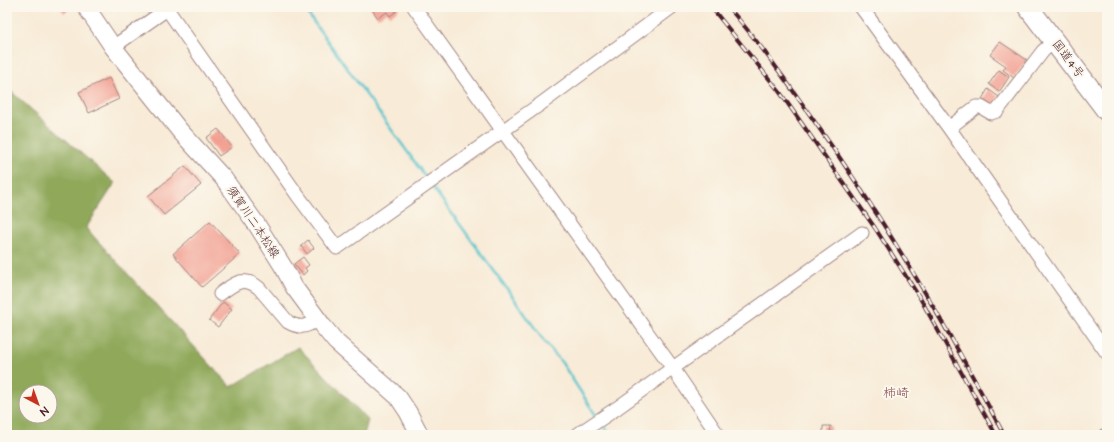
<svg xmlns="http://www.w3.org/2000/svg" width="1114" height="442" font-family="'Architects Daughter','Klee One',sans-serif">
  <rect width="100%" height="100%" fill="#fbf7ec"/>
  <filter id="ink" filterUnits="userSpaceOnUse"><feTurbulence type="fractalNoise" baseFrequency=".025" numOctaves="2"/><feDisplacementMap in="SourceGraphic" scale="8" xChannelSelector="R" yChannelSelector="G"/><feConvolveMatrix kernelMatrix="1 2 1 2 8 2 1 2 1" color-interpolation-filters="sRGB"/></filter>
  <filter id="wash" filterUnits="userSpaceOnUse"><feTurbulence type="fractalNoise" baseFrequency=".012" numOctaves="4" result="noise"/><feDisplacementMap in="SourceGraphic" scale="16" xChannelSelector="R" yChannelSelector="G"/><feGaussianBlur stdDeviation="0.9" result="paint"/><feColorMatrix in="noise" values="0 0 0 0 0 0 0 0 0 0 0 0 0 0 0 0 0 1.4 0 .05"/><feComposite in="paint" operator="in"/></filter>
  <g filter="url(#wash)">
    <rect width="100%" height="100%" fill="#f8ebd7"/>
    <path fill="#8fa85a" stroke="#6c6442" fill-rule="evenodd" d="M7,87L15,95L115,183L86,228L231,387L298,347L368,420L364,435H7ZM26,392H50V416H26Z"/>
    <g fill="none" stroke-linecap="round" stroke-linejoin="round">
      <path stroke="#56c3cd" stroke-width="2.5" d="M303,7L427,179
        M431,185L513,297L544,341L562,363L597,417
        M601,422L610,435"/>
    </g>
    <g id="blocks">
      <path fill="#f29e90" d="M60,7H72L64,13Z
        M370,7H398L399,9L390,16L387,12L378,18Z
        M1000,42L1027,60L1014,78L1003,70L1006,66L990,55Z
        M999,70L1009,77L999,92L989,84Z
        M109,78L119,99L89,113L79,92Z
        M988,89L999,97L992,106L982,99Z
        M218,129L232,147L219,156L206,138Z
        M185,166L201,185L164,215L148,196Z
        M210,221L240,254L202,287L173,254Z
        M308,240L314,248L307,254L301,246Z
        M303,257L309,265L305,268L307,271L303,275L294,264Z
        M223,302L232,309L218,327L209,320Z
        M823,426H831L830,435H823Z"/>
    </g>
  </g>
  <g filter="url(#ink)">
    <use href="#blocks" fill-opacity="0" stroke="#a18581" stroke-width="1"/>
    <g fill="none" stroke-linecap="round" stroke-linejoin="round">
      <g stroke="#a18581" stroke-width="15">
        <path id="minor" d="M414,7L672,367L718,435
          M861,7L949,128L1107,353
          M167,9L298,196L337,248L542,103L672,7
          M113,47L170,7
          M949,128L976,107H981L991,113L997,111L1043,51L1054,41
          M220,294C234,284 243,275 259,288L288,322C300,329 307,327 318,319
          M577,435L617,408L862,233
          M1106,435L1107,434"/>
      </g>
      <g stroke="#a18581" stroke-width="19">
        <path id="major" d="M86,7L113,47L180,131L224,179L257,225L284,268L294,287L322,325L336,342L398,397L408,412L420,435"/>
      </g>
      <g stroke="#a18581" stroke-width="22">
        <path id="highway" d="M1028,7L1107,111"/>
      </g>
      <use href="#minor" stroke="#fff" stroke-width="13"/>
      <use href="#major" stroke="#fff" stroke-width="17"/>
      <use href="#highway" stroke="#fff" stroke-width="20"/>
      <g stroke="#4a1f2b" stroke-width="4">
        <path id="rail" d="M711,7L779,91L875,228L920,298L996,435
          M728,7C761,44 789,85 817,125C887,224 948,328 1004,435"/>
      </g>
      <use href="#rail" stroke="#fbf7ec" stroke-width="2.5" stroke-dasharray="8" stroke-linecap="butt"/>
    </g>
  </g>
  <g text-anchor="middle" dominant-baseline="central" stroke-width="4" stroke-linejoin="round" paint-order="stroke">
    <g font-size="12" fill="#4a1f2b" stroke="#fbf7ec">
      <text transform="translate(1068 59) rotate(53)">国道4号</text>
      <text transform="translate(253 222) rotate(56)">須賀川二本松線</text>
    </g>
    <g font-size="13" fill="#854b4e" stroke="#fbf7ec">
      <text x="896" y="393">柿崎</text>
    </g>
  </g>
  <rect width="1114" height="442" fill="none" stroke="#fbf7ec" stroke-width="24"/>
  <g transform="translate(38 404) rotate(139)"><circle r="19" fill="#fbf7ec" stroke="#b4a19f"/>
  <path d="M0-3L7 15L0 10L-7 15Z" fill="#c8321e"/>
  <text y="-6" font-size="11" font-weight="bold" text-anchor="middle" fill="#4a1f2b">N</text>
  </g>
</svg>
